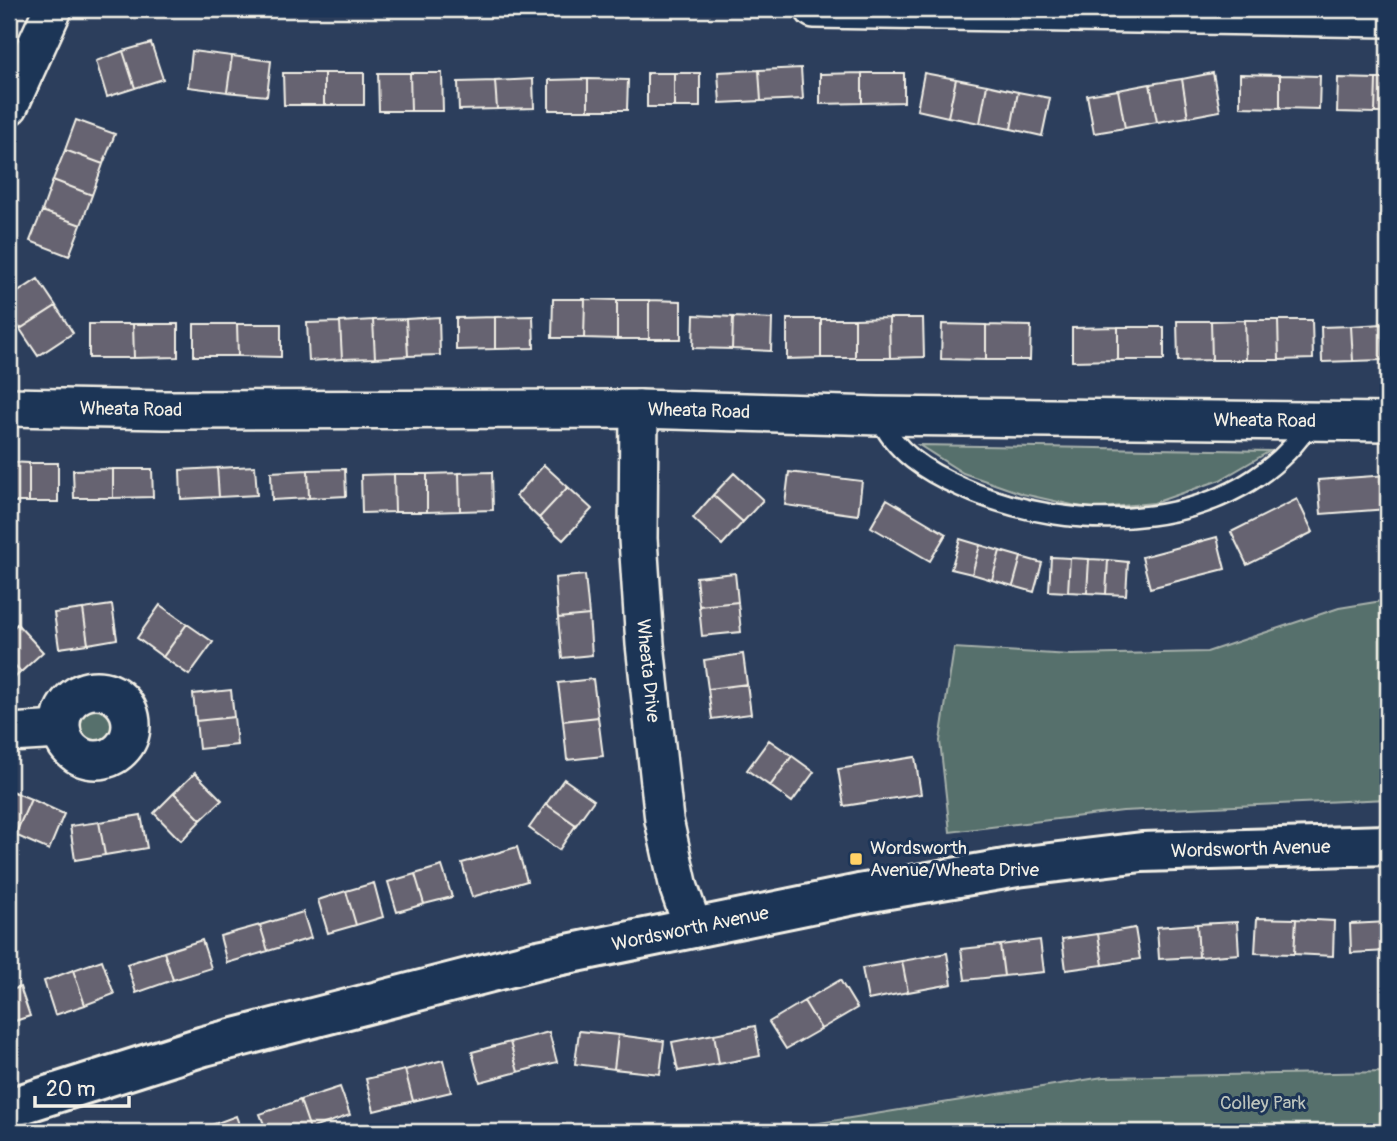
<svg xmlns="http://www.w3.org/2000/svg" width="1397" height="1141" font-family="Pangolin,sans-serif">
  <rect width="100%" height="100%" fill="#2c3e5c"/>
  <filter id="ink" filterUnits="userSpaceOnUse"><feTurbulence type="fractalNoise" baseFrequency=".0143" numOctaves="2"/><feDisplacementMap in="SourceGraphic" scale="14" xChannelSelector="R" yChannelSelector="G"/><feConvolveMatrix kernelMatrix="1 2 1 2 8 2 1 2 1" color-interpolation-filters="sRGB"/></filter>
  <g filter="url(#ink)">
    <path fill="#57706c" stroke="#a6b0aa" stroke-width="2" d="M919,445L1270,451L1220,480L1154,503L1090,509L1023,494L963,473Z
      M1388,600V799L1123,811L950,832L940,741L954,648L1071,655L1207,652L1339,608Z
      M71 728a24 24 0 1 1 48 0a24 24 0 1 1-48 0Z
      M1388,1072V1132H764L1103,1077Z"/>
    <path fill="#666371" stroke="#f4f1e8" stroke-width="2" d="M151,43L163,79L135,88L123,51Z
      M123,51L135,88L107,97L96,61Z
      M192,51L232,56L227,92L188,87Z
      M232,56L271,61L267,96L227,92Z
      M801,68L803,99L761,101L759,70Z
      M759,70L761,101L720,103L718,72Z
      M283,73H324V105H284Z
      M324,73H364V105H324Z
      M378,73H410L411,111H379Z
      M410,73H442L443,111H411Z
      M647,73H674V107H647Z
      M674,73H700V107H674Z
      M862,73V103L820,104V74Z
      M862,73H904V102L862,103Z
      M924,73L956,79L948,117L917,110Z
      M1213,73L1220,111L1188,117L1182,79Z
      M1240,74L1280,75V108L1240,107Z
      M1280,75L1320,76L1319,109L1280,108Z
      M1338,78L1376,79L1375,113L1337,112Z
      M533,79L534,108L497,109L495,81Z
      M588,79V110H549V80Z
      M588,79L628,80L627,110H588Z
      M956,79L987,85L980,123L948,117Z
      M1182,79L1188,117L1157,122L1150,84Z
      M1376,79H1388V113H1375Z
      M495,81L497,109L459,110L458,82Z
      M1150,84L1157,122L1125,128L1118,90Z
      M987,85L1018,92L1011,129L980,123Z
      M1118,90L1125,128L1094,133L1087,95Z
      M1018,92L1050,98L1042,136L1011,129Z
      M76,120L115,134L103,164L65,150Z
      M65,150L103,164L92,195L53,180Z
      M53,180L92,195L81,225L42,211Z
      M42,211L81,225L69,256L30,241Z
      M38,279L56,306L20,329L9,310V298Z
      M553,299H585L584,338H552Z
      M585,299L617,300V339L584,338Z
      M617,300H649V339H617Z
      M649,300L681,301V339H649Z
      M56,306L73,333L38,356L20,329Z
      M694,315L733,317L732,349L693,348Z
      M533,316L534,348L495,349V317Z
      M439,317L440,355L408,356L406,319Z
      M495,317V349L456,350V318Z
      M733,317L772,319L771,351L732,349Z
      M889,318H923L924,357L890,358Z
      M889,318L890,358H855V319Z
      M406,319L408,356L375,358L373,320Z
      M787,319H821V358L787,359Z
      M821,319H855V358H821Z
      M373,320L375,358L342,359L340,322Z
      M1245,320H1278L1279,360H1246Z
      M1245,320L1246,360H1212L1211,321Z
      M1278,320H1312L1313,359L1279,360Z
      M1177,321H1211L1212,360L1178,361Z
      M340,322L342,359L309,361L307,323Z
      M89,324H133L134,358H89Z
      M133,324H178V357L134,358Z
      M194,324H237L238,356H194Z
      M237,324H281V357L238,356Z
      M942,324L986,325V360L941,359Z
      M1382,324L1383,360L1353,361L1351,326Z
      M986,325L1031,326L1030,360H986Z
      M1351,326L1353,361L1322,362L1321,327Z
      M1118,327V360L1072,361V328Z
      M1118,327H1164V360H1118Z
      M9,462L29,463V502H9Z
      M29,463H58V502H29Z
      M544,465L568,487L539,518L516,496Z
      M255,466L257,495L219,497L217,468Z
      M217,468L219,497L181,499L180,470Z
      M113,469V498H74L73,470Z
      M113,469H152L153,497L113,498Z
      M345,469L346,496L309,498L308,470Z
      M308,470L309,498L272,500L271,472Z
      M492,472L493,510L460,511L459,473Z
      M789,472L862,481L858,515L785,505Z
      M459,473L460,511L427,512V474Z
      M734,473L763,500L743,522L713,495Z
      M394,474L395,512L362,513L361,475Z
      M394,474H427V512H395Z
      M1388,475V509L1321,514L1318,480Z
      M568,487L592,509L563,540L539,518Z
      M713,495L743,522L722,545L693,518Z
      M887,499L946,534L930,561L871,527Z
      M1297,499L1313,532L1247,565L1231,532Z
      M1217,537L1225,569L1150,588L1142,557Z
      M960,539L980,545L972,574L951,569Z
      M980,545L1000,551L992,580L972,574Z
      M1000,551L1021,557L1013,586L992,580Z
      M1021,557L1042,563L1034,592L1013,586Z
      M1051,557L1070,558L1068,592L1049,591Z
      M1070,558L1089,559L1087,593L1068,592Z
      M1089,559L1108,560L1106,594L1087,593Z
      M1108,560L1128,562L1126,595L1106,594Z
      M735,573L738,602L699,606L696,577Z
      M585,575L589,615L558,618L555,578Z
      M738,602L741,632L702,636L699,606Z
      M112,605L117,639L88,644L83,609Z
      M160,605L187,624L163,657L137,638Z
      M83,609L88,644L59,648L54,613Z
      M589,615L592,655L562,658L558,618Z
      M17,624L43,652L21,672L9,659V632Z
      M187,624L213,642L189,675L163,657Z
      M743,654L747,684L708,689L704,660Z
      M9,659L21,672L9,683Z
      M593,679L598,717L563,721L558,683Z
      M747,684L751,714L712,719L708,689Z
      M231,690L234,717L196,721L193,694Z
      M234,717L237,745L199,749L196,721Z
      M598,717L603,756L567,760L563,721Z
      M769,740L792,756L770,786L747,770Z
      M792,756L814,772L792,802L770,786Z
      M915,757L921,794L844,806L838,769Z
      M195,773L222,800L201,820L174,793Z
      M564,779L594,800L576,825L546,804Z
      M9,790L31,799L15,835L9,833Z
      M174,793L201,820L181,841L154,813Z
      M31,799L64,814L49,850L15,835Z
      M546,804L576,825L559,850L529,828Z
      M141,815L147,848L105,855L99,822Z
      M99,822L105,855L75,860L70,826Z
      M517,847L527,881L472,897L462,863Z
      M442,866L452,897L424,904L415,874Z
      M415,874L424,904L397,912L388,882Z
      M374,883L383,917L356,925L346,891Z
      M346,891L356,925L328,933L318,900Z
      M303,912L311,938L268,951L260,925Z
      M1257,918L1296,919L1294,954L1255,953Z
      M1296,919L1334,921L1333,956L1294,954Z
      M1237,922L1239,954L1199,957L1197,924Z
      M1388,922V951L1351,953L1350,924Z
      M1197,924L1199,957L1159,959L1157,927Z
      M260,925L268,951L227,963L220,936Z
      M1135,928L1140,959L1103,965L1098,934Z
      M1098,934L1103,965L1066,970L1062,939Z
      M202,940L211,968L173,980L164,952Z
      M1040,940L1044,972L1004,976L1000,945Z
      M1000,945L1004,976L965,980L961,949Z
      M164,952L173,980L136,993L127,964Z
      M947,953L952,984L908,992L902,961Z
      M102,960L114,994L85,1005L73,970Z
      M902,961L908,992L868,1000L862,968Z
      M73,970L85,1005L55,1015L44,981Z
      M840,980L857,1008L821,1029L804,1001Z
      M20,987L30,1016L9,1023V991Z
      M804,1001L821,1029L786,1049L769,1022Z
      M755,1026L760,1056L719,1064L714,1034Z
      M579,1031L618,1035L614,1069L575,1064Z
      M549,1032L557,1062L518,1072L510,1042Z
      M714,1034L719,1064L678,1071L672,1042Z
      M618,1035L664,1041L660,1074L614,1069Z
      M510,1042L518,1072L480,1082L472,1052Z
      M443,1060L451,1092L413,1101L405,1070Z
      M405,1070L413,1101L374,1111L366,1079Z
      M340,1087L350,1115L310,1129L300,1100Z
      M300,1100L310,1129L299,1132H267L260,1114Z
      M236,1116L242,1132H199L198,1130Z"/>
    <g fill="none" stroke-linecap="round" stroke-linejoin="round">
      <g stroke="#f4f1e8" stroke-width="23">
        <path id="lane" d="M879,416C894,452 927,472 961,487C1072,538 1241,534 1312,420"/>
      </g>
      <g stroke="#f4f1e8" stroke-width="42">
        <g id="street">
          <path d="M814,9L1388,18"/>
          <path d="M9,106L53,9"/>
          <path id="s1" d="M9,407L165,410L639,409L879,416L1388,422"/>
          <path id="s2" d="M639,409L638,539L645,644L664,820L679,888L693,928"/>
          <circle cx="96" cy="725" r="35"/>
          <path d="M9,733L60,730"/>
        </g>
      </g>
      <g stroke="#f4f1e8" stroke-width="44">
        <g id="secondary">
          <path id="s3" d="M9,1108L204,1046L538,960L859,894L1017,867L1142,852L1388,845"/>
        </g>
      </g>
      <use href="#lane" stroke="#1d3557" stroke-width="18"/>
      <use href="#street" stroke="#1d3557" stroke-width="37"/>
      <use href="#secondary" stroke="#1d3557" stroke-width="38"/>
    </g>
  </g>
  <rect fill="#ffd166" stroke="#1d3557" stroke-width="2.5" x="849" y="852" width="14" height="14" rx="3.5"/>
  <g text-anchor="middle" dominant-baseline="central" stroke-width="6" stroke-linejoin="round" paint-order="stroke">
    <g font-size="19" fill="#f4f1e8" stroke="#1d3557">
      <text stroke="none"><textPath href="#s1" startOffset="122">Wheata Road</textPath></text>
      <text stroke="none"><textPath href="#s1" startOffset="690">Wheata Road</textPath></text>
      <text stroke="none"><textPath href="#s1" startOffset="1256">Wheata Road</textPath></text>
      <text stroke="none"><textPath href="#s2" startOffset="262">Wheata Drive</textPath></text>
      <text stroke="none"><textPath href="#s3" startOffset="1272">Wordsworth Avenue</textPath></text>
      <text stroke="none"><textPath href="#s3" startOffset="705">Wordsworth Avenue</textPath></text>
    </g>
    <g font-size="19" fill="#f4f1e8" stroke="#1d3557" text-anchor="start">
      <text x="870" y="848">Wordsworth<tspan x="870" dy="22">Avenue/Wheata Drive</tspan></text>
    </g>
    <g font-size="19" fill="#bdc4bd" stroke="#1d3557">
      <text x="1263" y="1103">Colley Park</text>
    </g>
  </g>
  <rect width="1397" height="1141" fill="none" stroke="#1d3557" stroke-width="35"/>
  <rect x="18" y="18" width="1362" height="1106" fill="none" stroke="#f4f1e8" stroke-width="2.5" filter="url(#ink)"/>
  <path d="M35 1096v10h94v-10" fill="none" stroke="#f4f1e8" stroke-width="3.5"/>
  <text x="46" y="1096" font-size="21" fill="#f4f1e8" stroke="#1d3557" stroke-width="5" paint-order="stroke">20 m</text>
</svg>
